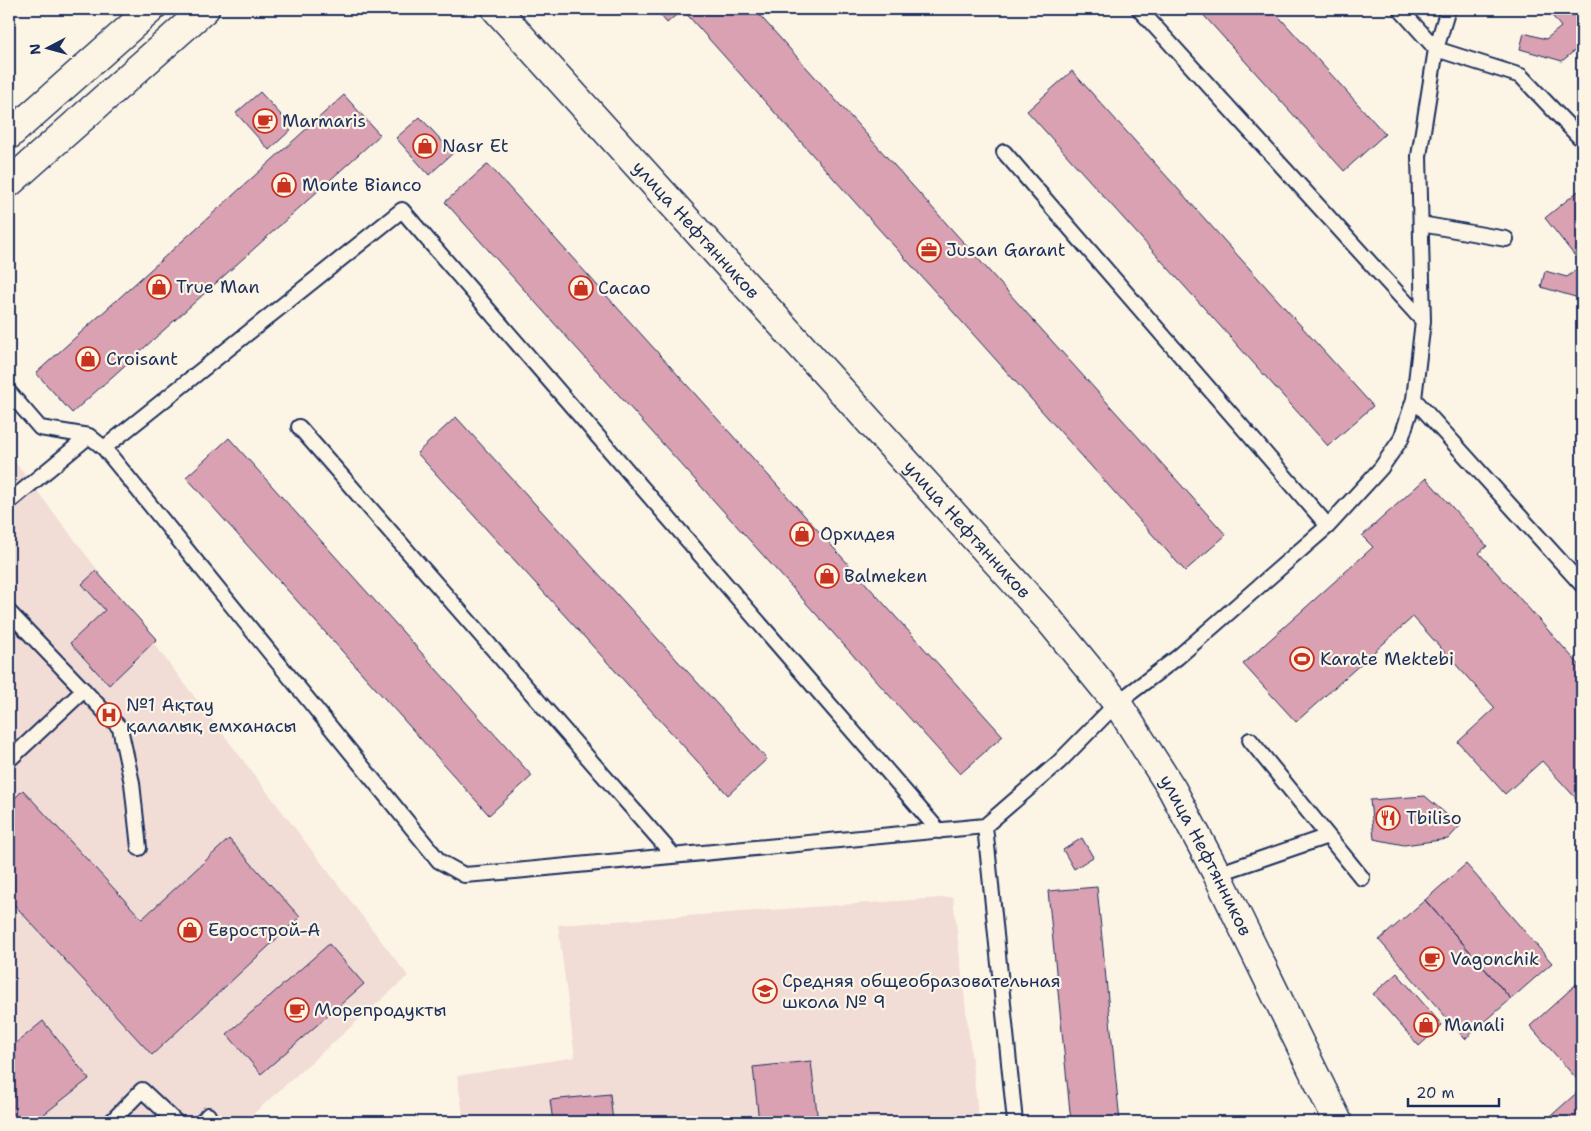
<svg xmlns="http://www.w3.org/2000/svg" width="1591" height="1131" font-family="'Shantell Sans',sans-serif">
  <rect width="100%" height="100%" fill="#fcf5e5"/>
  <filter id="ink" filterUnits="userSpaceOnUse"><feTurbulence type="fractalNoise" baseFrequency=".02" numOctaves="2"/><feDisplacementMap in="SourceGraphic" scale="10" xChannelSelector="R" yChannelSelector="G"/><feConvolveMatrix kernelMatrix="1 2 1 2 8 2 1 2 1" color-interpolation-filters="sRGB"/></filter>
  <g filter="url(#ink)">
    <path fill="#f2dcd6" d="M9,454L408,976L244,1122H9Z
      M953,897L979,1122H464L457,1076L575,1057L558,925Z"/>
    <path fill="#d9a1b2" stroke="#1b2f5e" d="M655,9H683L667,23Z
      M682,9H754L1226,535L1185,571Z
      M1198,9H1272L1385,134L1344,171Z
      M1547,9H1582V53L1578,48L1562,61L1520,49L1524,33L1546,39L1561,27Z
      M1072,71L1373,406L1328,446L1027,111Z
      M260,92L293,128L269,150L236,113Z
      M344,95L380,135L72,413L36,373Z
      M420,117L453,153L429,175L396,138Z
      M488,164L1003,736L960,774L445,202Z
      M1582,188V299L1541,287L1545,271L1567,277L1582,265L1545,218Z
      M456,417L767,759L728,795L417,453Z
      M229,438L532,776L489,815L186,477Z
      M1426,478L1487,546L1479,553L1582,668V805L1542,761L1505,794L1458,742L1495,708L1413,617L1296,722L1243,664L1373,547L1362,536Z
      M96,571L157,639L109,685L70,643L105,610L82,584Z
      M23,790L142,919L229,839L300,917L152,1055L9,899V804Z
      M1425,796L1460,826L1448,839L1404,845L1374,839L1370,800Z
      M1082,838L1093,857L1074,869L1063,850Z
      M1466,864L1552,963L1511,999L1425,900Z
      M1097,887L1120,1122H1071L1048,891Z
      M1425,900L1511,999L1465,1039L1379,940Z
      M329,944L364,984L261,1074L227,1034Z
      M1397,973L1442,1025L1419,1046L1373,994Z
      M1582,979V1085L1530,1026Z
      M43,1021L89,1079L34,1122H9V1049Z
      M811,1061L818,1122H759L753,1067Z
      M1582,1088V1122H1544Z
      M610,1094L613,1122H553L550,1100Z"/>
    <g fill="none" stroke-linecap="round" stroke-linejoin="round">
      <g stroke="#1b2f5e" stroke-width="18">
        <path id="service" d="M1139,9L1423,321
          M1400,9L1436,49L1521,76L1582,140
          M1004,152L1328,526
          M1421,224L1506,239
          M9,392L40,428L89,436
          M1414,399L1582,585
          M299,427L673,855
          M104,448L402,210L939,831
          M9,502L89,436L104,448L439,861L464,875L515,871L985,826L1059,762L1117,703L1178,657L1328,526L1381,468L1401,439L1414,399L1423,321L1419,156L1436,49L1448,9
          M9,612L120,728L132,783L139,848
          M1250,740L1362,878
          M9,760L84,690
          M985,826L1015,1122
          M1217,874L1328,836
          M111,1122L142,1090L176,1122
          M202,1122L208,1115"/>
      </g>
      <g stroke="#1b2f5e" stroke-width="31">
        <g id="tertiary">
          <path id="s1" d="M496,9L1050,621L1117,703L1172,789L1217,874L1338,1122"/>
        </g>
      </g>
      <g stroke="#1b2f5e" stroke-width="31">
        <path id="secondary" d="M9,135L151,9
          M9,183L205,9"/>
      </g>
      <use href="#service" stroke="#fcf5e5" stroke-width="14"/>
      <use href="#tertiary" stroke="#fcf5e5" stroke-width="28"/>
      <use href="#secondary" stroke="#fcf5e5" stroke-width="28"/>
    </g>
  </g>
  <defs>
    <g id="cafe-ring" transform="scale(1.25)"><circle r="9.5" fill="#fcf5e5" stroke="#c8321e" stroke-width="1.5"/><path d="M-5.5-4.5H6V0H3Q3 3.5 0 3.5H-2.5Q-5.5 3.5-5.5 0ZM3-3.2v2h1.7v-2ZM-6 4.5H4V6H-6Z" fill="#c8321e"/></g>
    <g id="shop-ring" transform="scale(1.25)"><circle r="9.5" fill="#fcf5e5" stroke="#c8321e" stroke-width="1.5"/><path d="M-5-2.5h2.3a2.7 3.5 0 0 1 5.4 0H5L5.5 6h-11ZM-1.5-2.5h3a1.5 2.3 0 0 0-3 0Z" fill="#c8321e"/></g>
    <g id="office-ring" transform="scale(1.25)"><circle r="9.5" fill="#fcf5e5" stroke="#c8321e" stroke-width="1.5"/><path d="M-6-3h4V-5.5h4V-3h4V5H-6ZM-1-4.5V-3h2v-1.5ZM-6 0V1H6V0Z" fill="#c8321e"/></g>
    <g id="stadium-ring" transform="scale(1.25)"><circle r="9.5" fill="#fcf5e5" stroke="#c8321e" stroke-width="1.5"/><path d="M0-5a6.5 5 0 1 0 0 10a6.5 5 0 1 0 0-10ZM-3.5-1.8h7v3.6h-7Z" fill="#c8321e"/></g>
    <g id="hospital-ring" transform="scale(1.25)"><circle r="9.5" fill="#fcf5e5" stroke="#c8321e" stroke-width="1.5"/><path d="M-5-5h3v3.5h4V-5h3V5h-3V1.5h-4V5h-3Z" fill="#c8321e"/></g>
    <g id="restaurant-ring" transform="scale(1.25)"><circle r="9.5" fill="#fcf5e5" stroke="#c8321e" stroke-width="1.5"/><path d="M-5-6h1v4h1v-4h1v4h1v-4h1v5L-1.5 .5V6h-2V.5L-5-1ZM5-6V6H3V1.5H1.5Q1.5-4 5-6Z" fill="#c8321e"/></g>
    <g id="school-ring" transform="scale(1.25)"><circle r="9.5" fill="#fcf5e5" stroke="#c8321e" stroke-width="1.5"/><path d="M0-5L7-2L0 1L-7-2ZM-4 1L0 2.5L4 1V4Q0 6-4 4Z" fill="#c8321e"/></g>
  </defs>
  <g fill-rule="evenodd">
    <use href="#cafe-ring" x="265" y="121"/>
    <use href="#shop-ring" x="425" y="146"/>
    <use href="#shop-ring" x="284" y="185"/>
    <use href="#office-ring" x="929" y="250"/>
    <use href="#shop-ring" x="159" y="287"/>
    <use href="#shop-ring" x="581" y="288"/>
    <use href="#shop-ring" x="88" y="359"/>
    <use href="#shop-ring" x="802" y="534"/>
    <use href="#shop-ring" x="827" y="576"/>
    <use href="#stadium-ring" x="1302" y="659"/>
    <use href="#hospital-ring" x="109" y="715"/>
    <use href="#restaurant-ring" x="1388" y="818"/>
    <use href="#shop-ring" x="190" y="930"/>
    <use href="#cafe-ring" x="1432" y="959"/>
    <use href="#school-ring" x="765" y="991"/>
    <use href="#cafe-ring" x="297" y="1010"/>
    <use href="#shop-ring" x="1426" y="1025"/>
  </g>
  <g text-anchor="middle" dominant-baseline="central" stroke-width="4.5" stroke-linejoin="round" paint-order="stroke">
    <g font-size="18" fill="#1b2f5e" stroke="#fcf5e5" text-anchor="start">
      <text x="282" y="121">Marmaris</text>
      <text x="442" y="146">Nasr Et</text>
      <text x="302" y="185">Monte Bianco</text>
      <text x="946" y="250">Jusan Garant</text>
      <text x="176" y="287">True Man</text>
      <text x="598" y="288">Cacao</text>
      <text x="106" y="359">Croisant</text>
      <text x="820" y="534">Орхидея</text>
      <text x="844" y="576">Balmeken</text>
      <text x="1320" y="659">Karate Mektebi</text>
      <text x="126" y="705">№1 Ақтау<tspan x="126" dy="21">қалалық емханасы</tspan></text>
      <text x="1406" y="818">Tbiliso</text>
      <text x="208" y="930">Еврострой-А</text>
      <text x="1450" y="959">Vagonchik</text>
      <text x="782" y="981">Средняя общеобразовательная<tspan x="782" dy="21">школа № 9</tspan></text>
      <text x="314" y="1010">Морепродукты</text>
      <text x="1444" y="1025">Manali</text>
    </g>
    <g font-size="18" fill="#1b2f5e" stroke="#fcf5e5">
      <text stroke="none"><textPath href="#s1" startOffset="298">улица Нефтянников</textPath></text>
      <text stroke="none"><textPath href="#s1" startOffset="702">улица Нефтянников</textPath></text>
      <text stroke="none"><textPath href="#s1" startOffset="1108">улица Нефтянников</textPath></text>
    </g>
  </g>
  <rect width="1591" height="1131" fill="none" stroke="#fcf5e5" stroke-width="30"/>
  <rect x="15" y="15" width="1561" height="1101" fill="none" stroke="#1b2f5e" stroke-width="2" filter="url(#ink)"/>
  <g transform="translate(48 48) rotate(264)" stroke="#fcf5e5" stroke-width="4" paint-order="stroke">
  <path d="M0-4L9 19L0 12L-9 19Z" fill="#1b2f5e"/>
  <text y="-8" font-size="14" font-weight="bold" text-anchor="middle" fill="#1b2f5e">N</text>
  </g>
  <path d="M1408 1098v8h91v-8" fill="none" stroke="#1b2f5e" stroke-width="2.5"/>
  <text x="1416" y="1098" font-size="15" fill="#1b2f5e" stroke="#fcf5e5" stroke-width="4" paint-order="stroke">20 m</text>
</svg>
